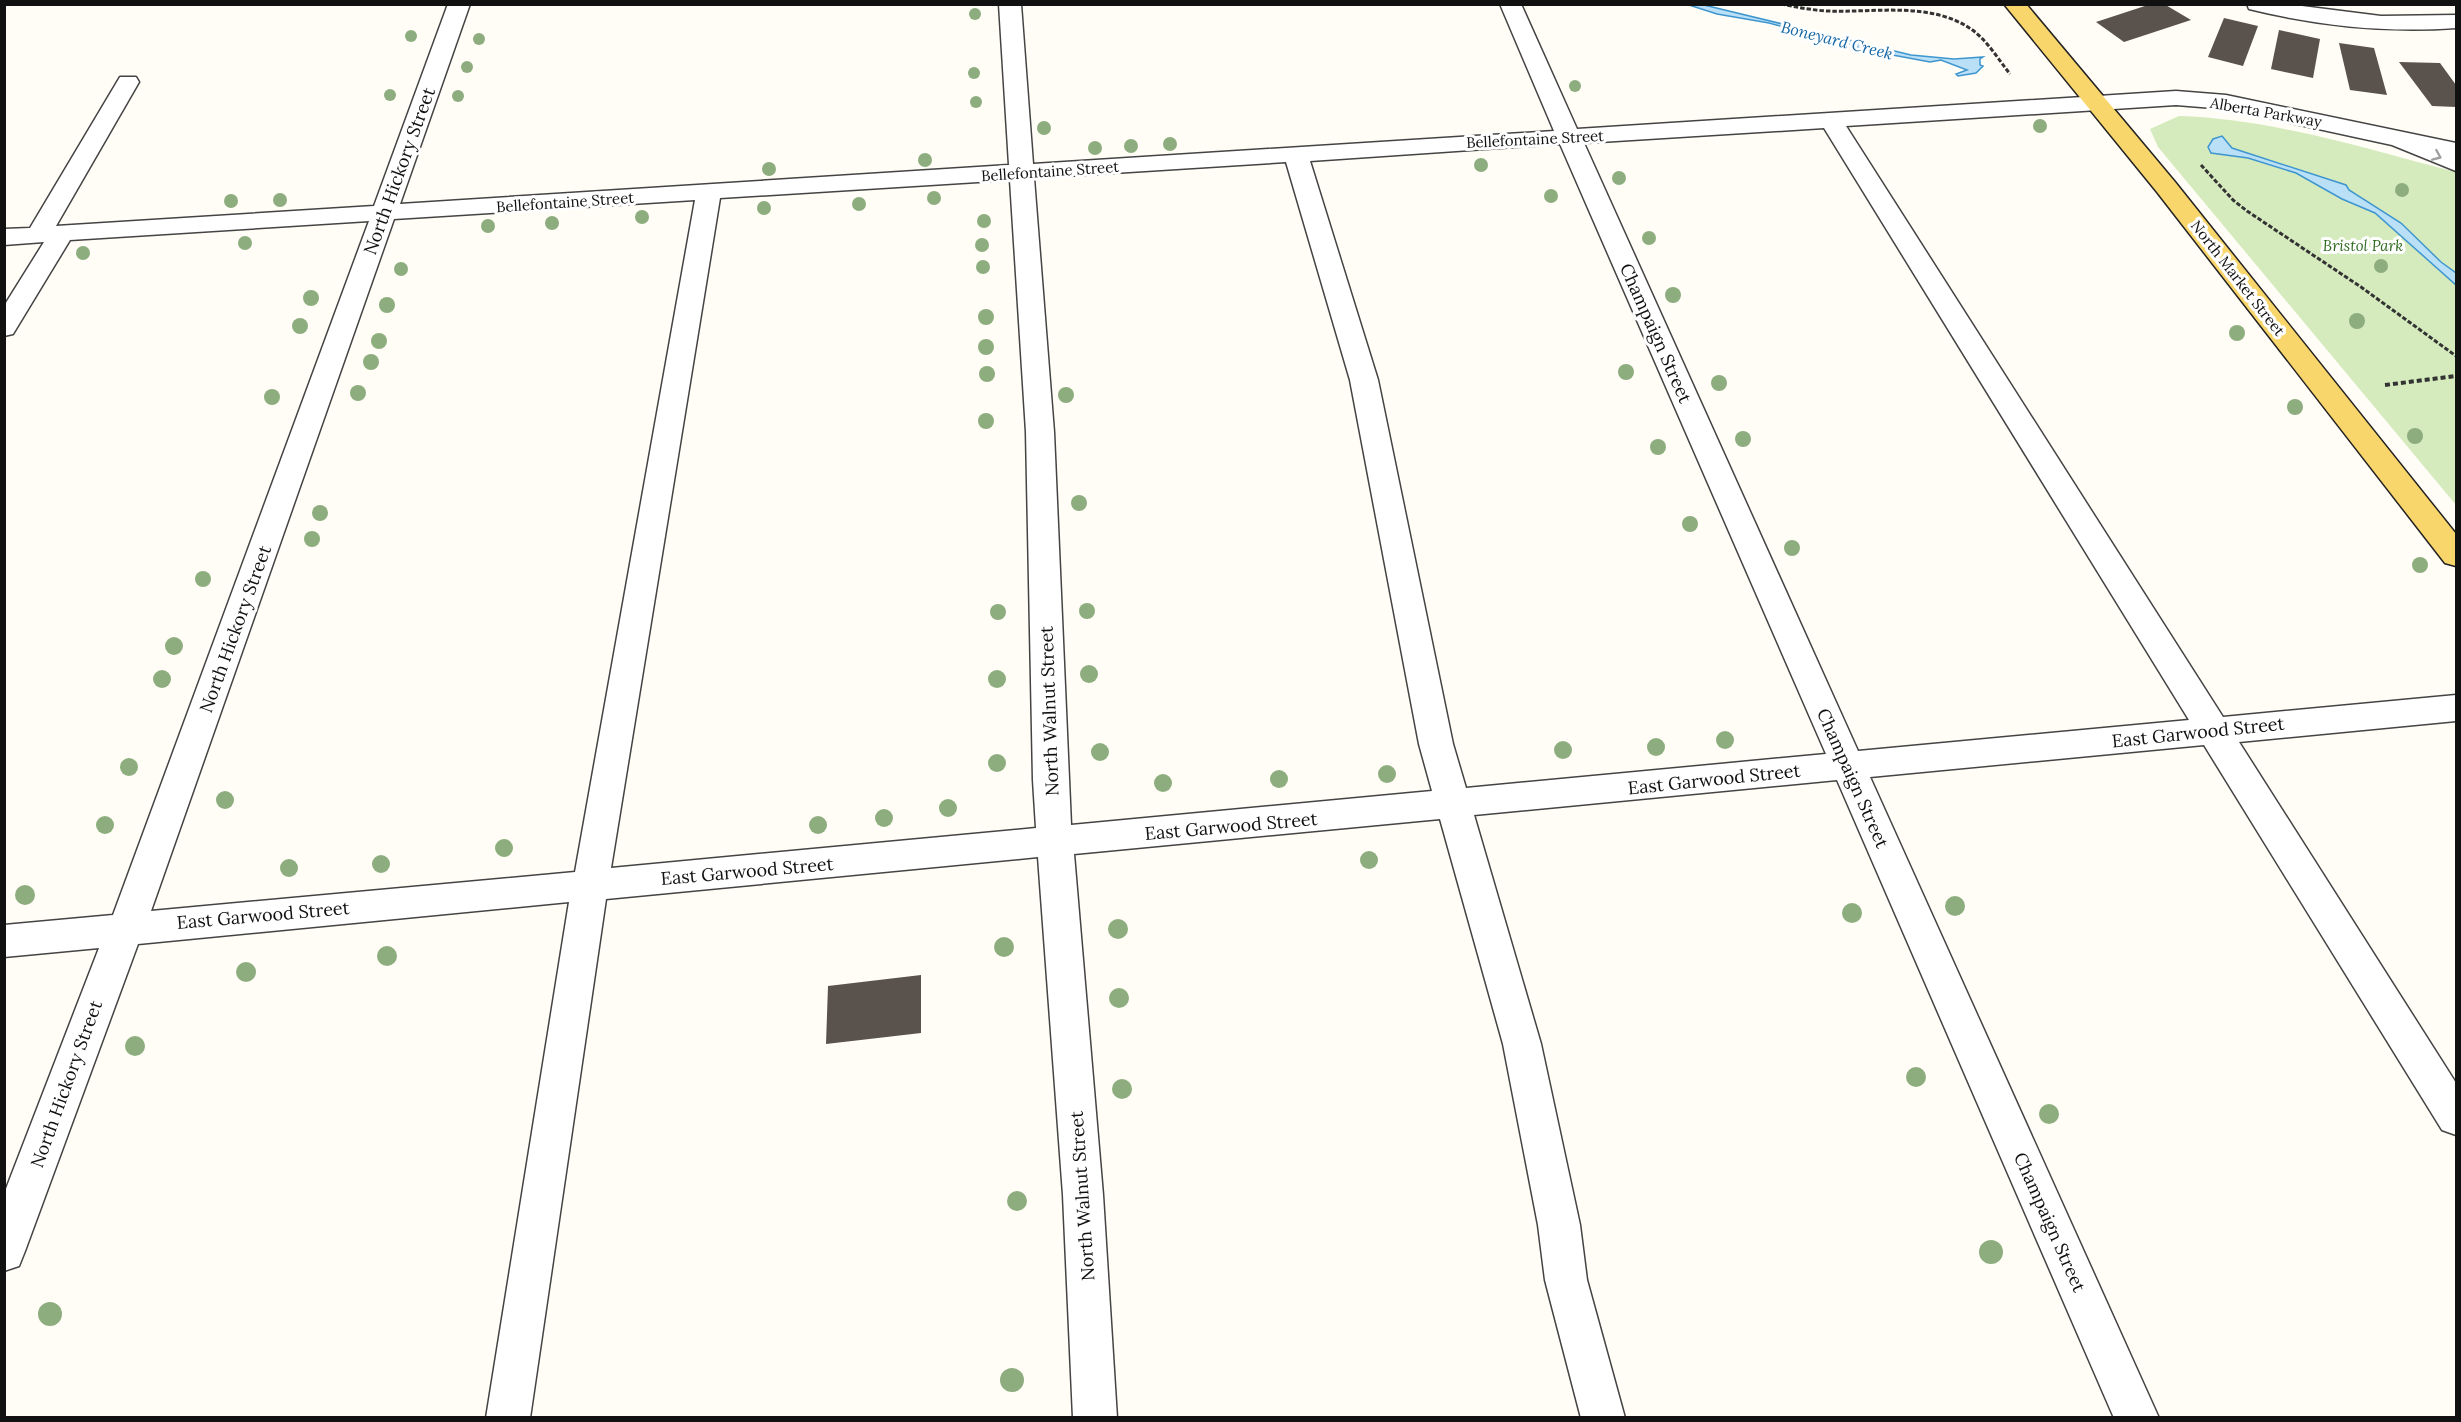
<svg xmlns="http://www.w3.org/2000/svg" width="2461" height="1422" font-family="Lora,serif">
  <rect width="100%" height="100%" fill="#fffdf5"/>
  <path fill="#d5ebbd" d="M2179,116C2274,119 2366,149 2456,172V505L2158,147L2150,129Z"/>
  <path fill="#b9e0f7" stroke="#3f96cf" stroke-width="1.5" d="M1689,5H1704L1911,55L1954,59L1983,57L1980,59V65L1983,66L1976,73L1958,76L1956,74L1967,70L1941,60L1930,62L1871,51L1769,23L1717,14Z
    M2222,136L2232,148L2346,185L2349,190L2401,223L2441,262L2456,273V285L2375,213L2342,199L2296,173L2248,158L2211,153L2208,147L2213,139Z"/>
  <path fill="#5a524d" d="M2151,4H2164L2191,20L2124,42L2096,22Z
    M2224,18L2258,26L2243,66L2208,57Z
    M2279,30L2320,39L2313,78L2271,69Z
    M2339,43L2374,48L2387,95L2350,90Z
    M2399,62L2440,63L2456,85V107L2432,106Z
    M921,975V1033L826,1044L828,986Z"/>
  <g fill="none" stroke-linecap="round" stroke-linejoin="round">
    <g stroke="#444" stroke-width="3">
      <path id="minor" d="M448,4H470L400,204L1009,165L999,4H1021L1033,164L1554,131L1500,4H1521L1577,129L2176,91L2226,95L2456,143V171L2392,145L2226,109L2176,105L1846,126L2223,717L2456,695V721L2239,742L2456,1083V1135L2442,1130L2204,745L1870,777L2159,1418H2114L1837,780L1474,815L1541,1044L1580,1225L1587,1280L1625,1418H1581L1545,1280L1538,1225L1503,1044L1440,819L1074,854L1103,1195L1117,1418H1073L1063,1195L1038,857L606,899L530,1418H486L569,902L138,944L25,1251L19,1266L4,1271V1194L99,948L4,957V925L113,915L369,221L70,240L13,334L4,336V306L44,242L4,245V229L30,228L117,82L120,77H136L139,82L56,226L374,206ZM1824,128L2189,720L1858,751L1584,143ZM1560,144L1826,754L1466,788L1453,744L1378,380L1310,161ZM1286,162L1350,380L1419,744L1432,791L1071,825L1054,432L1034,178ZM1010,180L1026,432L1033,780L1036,828L611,868L720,198ZM695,200L575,872L151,911L394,219Z
        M2247,4H2286L2381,16L2456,15V28C2386,33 2318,26 2249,9Z"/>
    </g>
    <g stroke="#222" stroke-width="3">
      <path id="major" d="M2004,4H2026L2175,182L2456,534V566L2445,563L2157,192Z"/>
    </g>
    <path stroke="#333" stroke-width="3" stroke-dasharray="4.5 2" stroke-linecap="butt" d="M1781,4C1796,7 1811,10 1827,11C1873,13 1930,1 1971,29C1987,40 1998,59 2010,74
      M2201,165L2233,200L2247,211L2361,287L2456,356"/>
    <path stroke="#333" stroke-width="4" stroke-dasharray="5 3" stroke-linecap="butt" d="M2385,385L2456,376"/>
    <use href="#minor" fill="#fff" fill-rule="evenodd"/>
    <use href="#major" fill="#f9d66b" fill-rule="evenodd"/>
  </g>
  <g fill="#8dad7f">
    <circle cx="975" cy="14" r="6"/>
    <circle cx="411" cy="36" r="6"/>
    <circle cx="479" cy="39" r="6"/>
    <circle cx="467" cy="67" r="6"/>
    <circle cx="974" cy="73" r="6"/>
    <circle cx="1575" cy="86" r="6"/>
    <circle cx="390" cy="95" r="6"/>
    <circle cx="458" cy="96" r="6"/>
    <circle cx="976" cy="102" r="6"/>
    <circle cx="2040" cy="126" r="7"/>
    <circle cx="1044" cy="128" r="7"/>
    <circle cx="1170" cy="144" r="7"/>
    <circle cx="1131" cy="146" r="7"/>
    <circle cx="1095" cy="148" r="7"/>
    <circle cx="925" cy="160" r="7"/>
    <circle cx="1481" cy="165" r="7"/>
    <circle cx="769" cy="169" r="7"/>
    <circle cx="1619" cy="178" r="7"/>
    <circle cx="2402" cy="190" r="7"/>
    <circle cx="1551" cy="196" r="7"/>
    <circle cx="934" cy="198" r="7"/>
    <circle cx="280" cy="200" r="7"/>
    <circle cx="231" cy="201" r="7"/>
    <circle cx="859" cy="204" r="7"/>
    <circle cx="764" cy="208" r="7"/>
    <circle cx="642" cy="217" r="7"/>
    <circle cx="984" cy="221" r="7"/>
    <circle cx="552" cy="223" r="7"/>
    <circle cx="488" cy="226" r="7"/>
    <circle cx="1649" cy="238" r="7"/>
    <circle cx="245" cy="243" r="7"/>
    <circle cx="982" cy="245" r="7"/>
    <circle cx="83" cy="253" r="7"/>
    <circle cx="2381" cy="266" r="7"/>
    <circle cx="983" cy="267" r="7"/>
    <circle cx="401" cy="269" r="7"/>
    <circle cx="1673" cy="295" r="8"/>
    <circle cx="311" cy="298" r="8"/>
    <circle cx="387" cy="305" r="8"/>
    <circle cx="986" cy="317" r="8"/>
    <circle cx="2357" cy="321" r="8"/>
    <circle cx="300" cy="326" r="8"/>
    <circle cx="2237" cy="333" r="8"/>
    <circle cx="379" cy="341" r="8"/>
    <circle cx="986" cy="347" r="8"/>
    <circle cx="371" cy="362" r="8"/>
    <circle cx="1626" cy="372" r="8"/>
    <circle cx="987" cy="374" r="8"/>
    <circle cx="1719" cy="383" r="8"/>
    <circle cx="358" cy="393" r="8"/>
    <circle cx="1066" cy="395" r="8"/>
    <circle cx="272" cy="397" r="8"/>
    <circle cx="2295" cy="407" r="8"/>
    <circle cx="986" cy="421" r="8"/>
    <circle cx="2415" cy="436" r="8"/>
    <circle cx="1743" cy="439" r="8"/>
    <circle cx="1658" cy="447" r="8"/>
    <circle cx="1079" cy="503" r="8"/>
    <circle cx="320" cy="513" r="8"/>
    <circle cx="1690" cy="524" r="8"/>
    <circle cx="312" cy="539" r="8"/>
    <circle cx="1792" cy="548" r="8"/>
    <circle cx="2420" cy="565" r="8"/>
    <circle cx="203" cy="579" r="8"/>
    <circle cx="1087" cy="611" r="8"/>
    <circle cx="998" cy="612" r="8"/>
    <circle cx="174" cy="646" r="9"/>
    <circle cx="1089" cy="674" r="9"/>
    <circle cx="162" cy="679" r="9"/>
    <circle cx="997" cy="679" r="9"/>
    <circle cx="1725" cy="740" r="9"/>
    <circle cx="1656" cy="747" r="9"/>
    <circle cx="1563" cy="750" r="9"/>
    <circle cx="1100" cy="752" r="9"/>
    <circle cx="997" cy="763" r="9"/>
    <circle cx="129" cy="767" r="9"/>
    <circle cx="1387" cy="774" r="9"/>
    <circle cx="1279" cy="779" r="9"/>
    <circle cx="1163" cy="783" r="9"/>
    <circle cx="225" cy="800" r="9"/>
    <circle cx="948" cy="808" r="9"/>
    <circle cx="884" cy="818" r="9"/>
    <circle cx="105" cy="825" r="9"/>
    <circle cx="818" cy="825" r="9"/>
    <circle cx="504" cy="848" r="9"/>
    <circle cx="1369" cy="860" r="9"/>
    <circle cx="381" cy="864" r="9"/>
    <circle cx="289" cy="868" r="9"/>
    <circle cx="25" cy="895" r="10"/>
    <circle cx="1955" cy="906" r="10"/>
    <circle cx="1852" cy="913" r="10"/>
    <circle cx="1118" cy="929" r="10"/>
    <circle cx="1004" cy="947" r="10"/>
    <circle cx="387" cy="956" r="10"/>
    <circle cx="246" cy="972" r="10"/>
    <circle cx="1119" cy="998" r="10"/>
    <circle cx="135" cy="1046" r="10"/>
    <circle cx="1916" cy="1077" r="10"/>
    <circle cx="1122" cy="1089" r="10"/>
    <circle cx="2049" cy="1114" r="10"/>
    <circle cx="1017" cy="1201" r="10"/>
    <circle cx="1991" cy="1252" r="12"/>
    <circle cx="50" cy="1314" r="12"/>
    <circle cx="1012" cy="1380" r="12"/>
  </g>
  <defs><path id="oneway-chevron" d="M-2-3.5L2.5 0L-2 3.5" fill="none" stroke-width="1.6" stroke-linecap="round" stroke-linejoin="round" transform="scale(1.5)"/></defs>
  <use stroke="#a0a0a0" href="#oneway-chevron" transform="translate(2437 156) rotate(23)"/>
  <g text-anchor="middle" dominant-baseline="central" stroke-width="6" stroke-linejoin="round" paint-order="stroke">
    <g font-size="15" fill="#111" stroke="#fff">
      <text transform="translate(2266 112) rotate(10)">Alberta Parkway</text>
      <text transform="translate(1535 139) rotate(-3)">Bellefontaine Street</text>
      <text transform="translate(1050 171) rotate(-4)">Bellefontaine Street</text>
      <text transform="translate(565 202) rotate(-4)">Bellefontaine Street</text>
      <text transform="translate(2238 278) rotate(52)">North Market Street</text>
    </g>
    <g font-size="15" font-style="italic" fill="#2f6b1f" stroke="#fff">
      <text x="2363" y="245">Bristol Park</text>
    </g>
    <g font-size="16" font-style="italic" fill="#1768a6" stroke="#fff">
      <text transform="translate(1837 40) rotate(14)">Boneyard Creek</text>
    </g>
    <g font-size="18" fill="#111" stroke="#fff">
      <text transform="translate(399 171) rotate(-70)">North Hickory Street</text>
      <text transform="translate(1656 333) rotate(66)">Champaign Street</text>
      <text transform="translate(235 629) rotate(-70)">North Hickory Street</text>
      <text transform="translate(1049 711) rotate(-92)">North Walnut Street</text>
      <text transform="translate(2198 732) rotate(-6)">East Garwood Street</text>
      <text transform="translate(1853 778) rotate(66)">Champaign Street</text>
      <text transform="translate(1714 779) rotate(-6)">East Garwood Street</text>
      <text transform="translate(1231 826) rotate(-5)">East Garwood Street</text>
      <text transform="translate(747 871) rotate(-5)">East Garwood Street</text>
      <text transform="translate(263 915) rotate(-5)">East Garwood Street</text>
      <text transform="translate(66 1084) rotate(-70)">North Hickory Street</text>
      <text transform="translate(1082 1196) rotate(-94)">North Walnut Street</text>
      <text transform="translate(2050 1222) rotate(66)">Champaign Street</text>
    </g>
  </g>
  <rect width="2461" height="1422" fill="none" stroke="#111111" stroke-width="12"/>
</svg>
